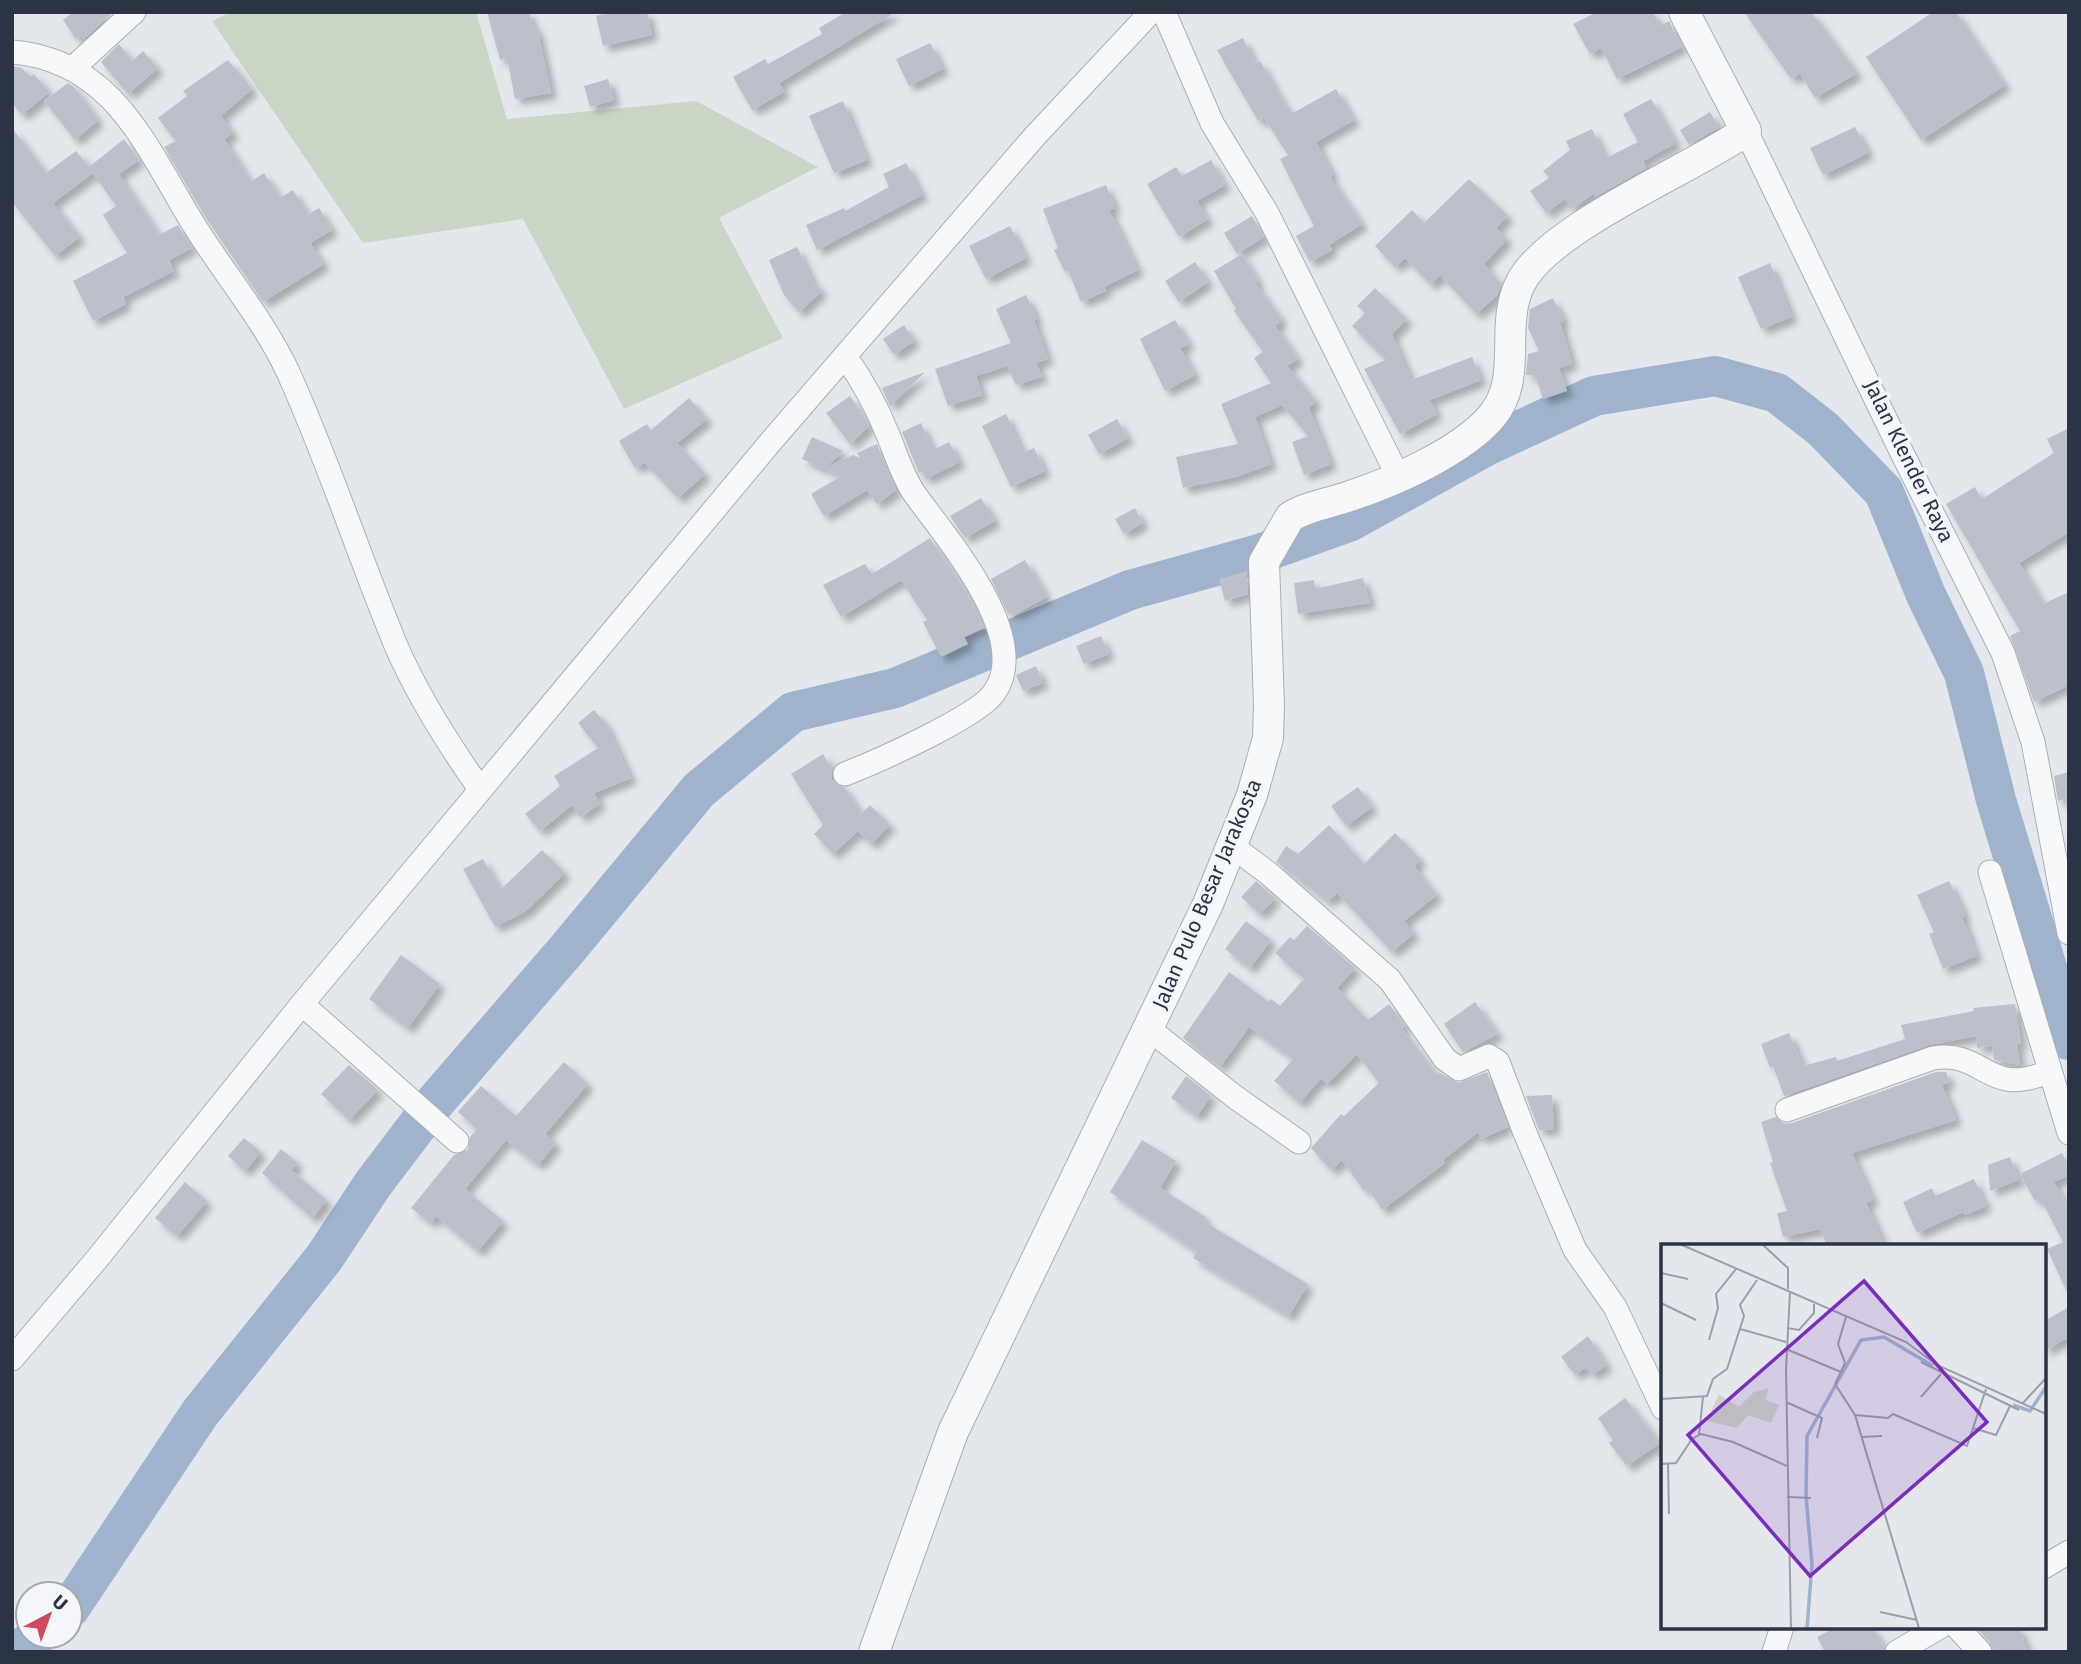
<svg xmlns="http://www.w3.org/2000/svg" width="2081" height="1664" font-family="'Fira Sans',sans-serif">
  <defs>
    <filter id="shadow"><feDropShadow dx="6" dy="6" stdDeviation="3.5" flood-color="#0004"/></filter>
  </defs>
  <rect width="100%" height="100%" fill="#e4e7ec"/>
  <path fill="#c9d6c5" d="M231,12H476L507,119L696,101L818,167L719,218L783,338L624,409L523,219L363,243L212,21Z"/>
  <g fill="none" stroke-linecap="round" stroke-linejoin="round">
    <path stroke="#9fb4cc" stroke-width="40" d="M70,1608L200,1413L324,1258L373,1184L436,1101L569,947L699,790L793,712L895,688L1130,590L1259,554L1349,522L1488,445L1594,396L1715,376L1777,393L1823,429L1884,492L1926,595L1964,673L1996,800L2069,1040
      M18,1652L37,1636"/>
  </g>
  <path fill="#bbc0ca" filter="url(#shadow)" d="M73,12H113L84,39L81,35L76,39L63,20Z
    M487,12H529L533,28L537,27L551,93L515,99L507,58L500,60Z
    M612,12H647L652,35L603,46L596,16Z
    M846,12H896L779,83L784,92L752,110L733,77L765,59L768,64L822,34L819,28Z
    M1597,12H1653L1660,26L1669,21L1682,47L1617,79L1601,48L1590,54L1573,24Z
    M1744,12H1811L1857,73L1815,98L1800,73L1791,79Z
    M1933,12H1956L2005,85L1921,140L1866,57Z
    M1243,38L1255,64L1260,61L1286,108L1289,107L1293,113L1336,89L1354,120L1316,142L1333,175L1330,177L1362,224L1329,245L1332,250L1310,262L1296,236L1314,226L1280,159L1288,155L1264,118L1258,121L1217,50Z
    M930,43L943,69L909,86L896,59Z
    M119,44L132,61L143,51L158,68L128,94L101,62Z
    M228,60L252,89L221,116L233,133L224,139L251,182L264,173L280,198L293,190L308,215L319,208L332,230L310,243L324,264L263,302L206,218L164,147L176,141L158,118L187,96L183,91Z
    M12,66L22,68L30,77L34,74L49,92L22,115L12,103Z
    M608,79L614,100L590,107L584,86Z
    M68,83L74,87L98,120L75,140L44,101Z
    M1651,99L1676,143L1643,161L1646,168L1595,197L1594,193L1572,209L1565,199L1546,213L1530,191L1549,178L1543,171L1570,150L1566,141L1592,129L1606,158L1638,142L1623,114Z
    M843,101L867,160L834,173L809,116Z
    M1710,112L1719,127L1689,145L1680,130Z
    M1855,127L1868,153L1823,175L1810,148Z
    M12,128L46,173L76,151L89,167L124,139L139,160L119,174L159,235L178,225L192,248L169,260L174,271L123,297L126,304L93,321L73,281L127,253L103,215L116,206L93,173L53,203L80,237L55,256L12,202Z
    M1211,160L1225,185L1197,201L1208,219L1179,237L1147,184L1176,167L1182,176Z
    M906,163L922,195L817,250L806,225L844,208L845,211L889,187L883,174Z
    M1469,179L1508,216L1496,228L1507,239L1484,264L1501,284L1497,295L1476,314L1440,275L1431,285L1405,258L1395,267L1375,246L1412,210L1424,223Z
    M1106,185L1115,208L1109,210L1138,270L1104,287L1106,291L1081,302L1068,270L1065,272L1054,250L1058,248L1043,209Z
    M1252,216L1264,237L1237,254L1224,233Z
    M1010,226L1026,258L986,279L969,246Z
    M797,247L812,280L822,291L799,312L784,295L769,260Z
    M1242,254L1258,281L1255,283L1282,320L1275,326L1298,359L1287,366L1316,401L1309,408L1331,464L1304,475L1292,442L1308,436L1282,405L1255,417L1271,464L1236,477L1183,488L1176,457L1238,444L1221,404L1271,383L1254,358L1263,352L1234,311L1236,309L1214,271Z
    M1195,262L1208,282L1179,302L1165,281Z
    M1770,263L1792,317L1761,329L1738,277Z
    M1375,288L1407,319L1392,334L1411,380L1472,357L1481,380L1430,400L1437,414L1400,434L1364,369L1386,360L1352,326L1365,313L1357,306Z
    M1026,295L1037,319L1034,320L1048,359L1036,363L1042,377L1016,385L1007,366L976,376L982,395L948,406L935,369L1011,343L996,309Z
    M1553,298L1564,321L1560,322L1572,364L1559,368L1567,391L1543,399L1535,375H1526L1528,354L1539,351L1528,328L1529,319L1530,309Z
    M1175,320L1189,344L1180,348L1195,375L1165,391L1140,339Z
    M904,325L914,341L894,355L883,339Z
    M925,372L890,406L882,388Z
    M850,396L869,426L850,444L826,413Z
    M689,398L707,419L677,443L705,474L678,498L645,463L635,468L619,441L647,424L651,430Z
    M1006,414L1023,453L1034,448L1045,471L1011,487L982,426Z
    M1117,419L1128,438L1099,454L1088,435Z
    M921,423L933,450L949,442L960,462L926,479L922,471L919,473L902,432Z
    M2069,428V532L2019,563L2043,604L2069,592V685L2034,702L2010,636L2020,631L1946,504L1975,487L1982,499L2054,453L2047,439Z
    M812,437L843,451L825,468L853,455L860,458L857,453L877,444L896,490L877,504L867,490L824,516L811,494L841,476L802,459Z
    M981,498L995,521L965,538L950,516Z
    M1135,508L1143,523L1124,534L1115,519Z
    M930,538L968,595L983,627L964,637L968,644L941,657L923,622L927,620L901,580L841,617L823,585L865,564L872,574Z
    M1025,560L1047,597L1015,614L1013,611L1008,614L991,579Z
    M1247,571L1248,594L1225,601L1219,579Z
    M1363,578L1370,603L1298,614L1294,583L1314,580L1315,589Z
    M1101,636L1109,654L1084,664L1076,646Z
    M1036,666L1043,683L1023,691L1016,675Z
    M594,710L606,724L631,778L594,793L600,804L580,817L572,805L540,831L525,814L560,786L554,776L598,748L578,723Z
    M823,754L832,769V780L845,788L861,814L870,805L890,825L871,844L858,831L833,854L814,834L823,825L791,774Z
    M2069,772V798L2058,801L2054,776Z
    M1358,787L1372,807L1346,826L1331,806Z
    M1329,825L1364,864L1395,833L1421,860L1414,866L1437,895L1404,921L1414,933L1392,952L1337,893L1328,902L1276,862L1286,846L1298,854Z
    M542,850L565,873L526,911L495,927L463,869L483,859L500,890Z
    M1256,881L1275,898L1260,914L1241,897Z
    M1949,881L1965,916L1962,917L1977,956L1943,969L1929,934L1934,932L1917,895Z
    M1246,921L1271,940L1250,968L1225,949Z
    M1307,926L1355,968L1337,988L1368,1020L1389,1004L1405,1026L1402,1029L1437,1075L1440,1073L1458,1083L1487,1072L1508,1127L1481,1139L1478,1132L1443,1160L1445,1163L1382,1210L1368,1188L1364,1191L1342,1160L1331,1170L1311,1148L1341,1114L1344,1116L1379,1083L1357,1054L1327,1084L1321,1078L1300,1103L1274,1081L1293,1059L1249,1027L1220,1067L1183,1038L1229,972L1269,1002L1271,999L1280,1006L1304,979L1275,953L1290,937L1294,940Z
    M401,955L440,984L408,1028L369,999Z
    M1475,1002L1498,1034L1463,1052L1444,1024Z
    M2015,1004L2021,1044H2017L2020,1065L1994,1060L1992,1046L1977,1048L1976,1036L1929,1045L1784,1096L1773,1066L1770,1068L1761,1044L1789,1033L1803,1066L1836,1057L1837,1061L1905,1039L1901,1025L1974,1011L1973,1008Z
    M564,1062L588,1084L545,1134L556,1143L538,1165L506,1140L465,1189L503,1221L478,1251L436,1216L431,1223L411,1208L454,1155L468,1150L470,1137L477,1129L458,1112L481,1086L516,1116Z
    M349,1065L378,1090L349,1120L321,1094Z
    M1936,1072H1946L1949,1082L1942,1085L1956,1120L1852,1153L1873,1200L1866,1203L1885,1246H1827L1820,1229L1783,1237L1777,1213L1787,1211L1770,1163L1773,1162L1761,1122L1776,1117L1784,1124L1792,1123Z
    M1186,1076L1211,1096L1197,1116L1171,1098Z
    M1552,1095L1554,1129L1539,1130L1526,1096Z
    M244,1138L261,1152L245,1171L228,1156Z
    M1142,1140L1176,1161L1160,1188L1206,1217L1203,1221L1308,1284L1289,1316L1193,1258L1197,1252L1110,1192Z
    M281,1149L298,1163L291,1170L327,1200L312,1218L262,1173Z
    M2062,1153L2069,1166V1175L2054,1182L2069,1211V1296L2047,1249L2063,1242L2040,1198L2035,1201L2020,1174Z
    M2010,1157L2019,1180L1990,1191L1988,1165Z
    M1974,1179L1986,1206L1965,1215L1963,1212L1917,1233L1903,1202L1932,1188L1935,1196Z
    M185,1182L207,1201L177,1236L155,1218Z
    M2069,1307V1337L2044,1351V1321Z
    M1588,1336L1607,1365L1592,1375L1586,1367L1575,1375L1561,1357Z
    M1625,1398L1660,1443L1627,1466L1609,1443L1613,1440L1598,1418Z
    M1836,1627H1872L1884,1647L1883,1652H1825L1817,1637Z
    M1976,1627H2019L2028,1652H1994L1990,1643Z"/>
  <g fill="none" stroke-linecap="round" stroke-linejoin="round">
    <g stroke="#a9aeb7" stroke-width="25">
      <path id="minor" d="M1164,12L1212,123L1267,213L1398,476
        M12,52C114,60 147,149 194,225C225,275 263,319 288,372C329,462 359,557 397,648C419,698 449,745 480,789
        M73,68L134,12
        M1746,131L1900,449L2003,653L2033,742L2069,933
        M845,774C876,762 977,717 994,693C1034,637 945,537 914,493C902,475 896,454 888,435C877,407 862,380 845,356
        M1232,846L1268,873L1390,980L1445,1059L1459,1069L1489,1056L1498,1062L1525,1133L1575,1250L1615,1307L1663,1408
        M1990,872L2069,1133
        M302,1004L457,1141
        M1149,1029L1235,1097L1299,1142
        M1787,1110L1933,1058C1986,1050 1986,1098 2048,1072
        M12,1359L97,1259L302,1004L768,445L1035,136L1151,12
        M2044,1567L2069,1552
        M1957,1627L1980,1652
        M1774,1652L1782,1627
        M1897,1652L1940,1627"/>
    </g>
    <g stroke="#a9aeb7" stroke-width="32">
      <path id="tertiary" d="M874,1652L953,1432L1208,904L1252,795L1268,738L1269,705L1264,562L1290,517C1307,506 1331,503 1350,496C1393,482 1463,451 1492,416C1524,378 1499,327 1520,284C1547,228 1692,169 1746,131L1684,12"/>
    </g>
    <use href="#minor" stroke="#f7f8fa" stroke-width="23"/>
    <use href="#tertiary" stroke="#f7f8fa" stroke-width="30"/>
  </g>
  <g text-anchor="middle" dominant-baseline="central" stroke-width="7" stroke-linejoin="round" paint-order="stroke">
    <g font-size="21" fill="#2b3445" stroke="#f4f6f9">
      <text transform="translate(1909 461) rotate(64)">Jalan Klender Raya</text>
      <text transform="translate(1207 894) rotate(-67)">Jalan Pulo Besar Jarakosta</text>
    </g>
  </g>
  <g transform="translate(1661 1244)">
    <rect width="385" height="385" fill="#e4e7ec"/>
    <path d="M108,144L104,156L118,161L110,179L87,171L76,184L46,177L58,150L78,163L93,148Z" fill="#c9d6c5"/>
    <path fill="none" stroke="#9fb4cc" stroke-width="3.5" d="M352,161L369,167L385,143M146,384L151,321L145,252L146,192L200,96L223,93L272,122"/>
    <path fill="none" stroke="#9a9fa9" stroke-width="2" d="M21,1L245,98L276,121L385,170M102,1L127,24V45M0,29L27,35M129,48L125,126L130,384M0,59L35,76M185,73L177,100L184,119L174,140L194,171L258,384M126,84L138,86L153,69V60M79,85L125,98M48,96L57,64L55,50L75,25M125,105L180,128M260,118L358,166M260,153L280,130M0,155L46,152L52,135L66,125L83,72L79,61L96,36M125,158L161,174L156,194M361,160L385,134M194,171L227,174L232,170L306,202L325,145M312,184L335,191L349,162M38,191L42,153M200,193L221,192M0,220L15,219L31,195L40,190L72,198L126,222M7,220L8,270M126,253L150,254M219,368L256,376"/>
    <path fill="#7b2cbf" fill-opacity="0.15" stroke="#7b2cbf" stroke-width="3.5" d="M203,37L326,178L149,332L27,191Z"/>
    <rect width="385" height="385" fill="none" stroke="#2b3445" stroke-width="3.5"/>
  </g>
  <rect width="2081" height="1664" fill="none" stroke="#2b3445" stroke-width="28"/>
  <g transform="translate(49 1615) rotate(41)"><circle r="33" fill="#f4f6f9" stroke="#a4a8b1" stroke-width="2"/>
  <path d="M0-5L12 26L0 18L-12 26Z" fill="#d1495b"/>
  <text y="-10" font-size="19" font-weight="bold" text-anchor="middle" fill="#2b3445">U</text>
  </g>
</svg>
